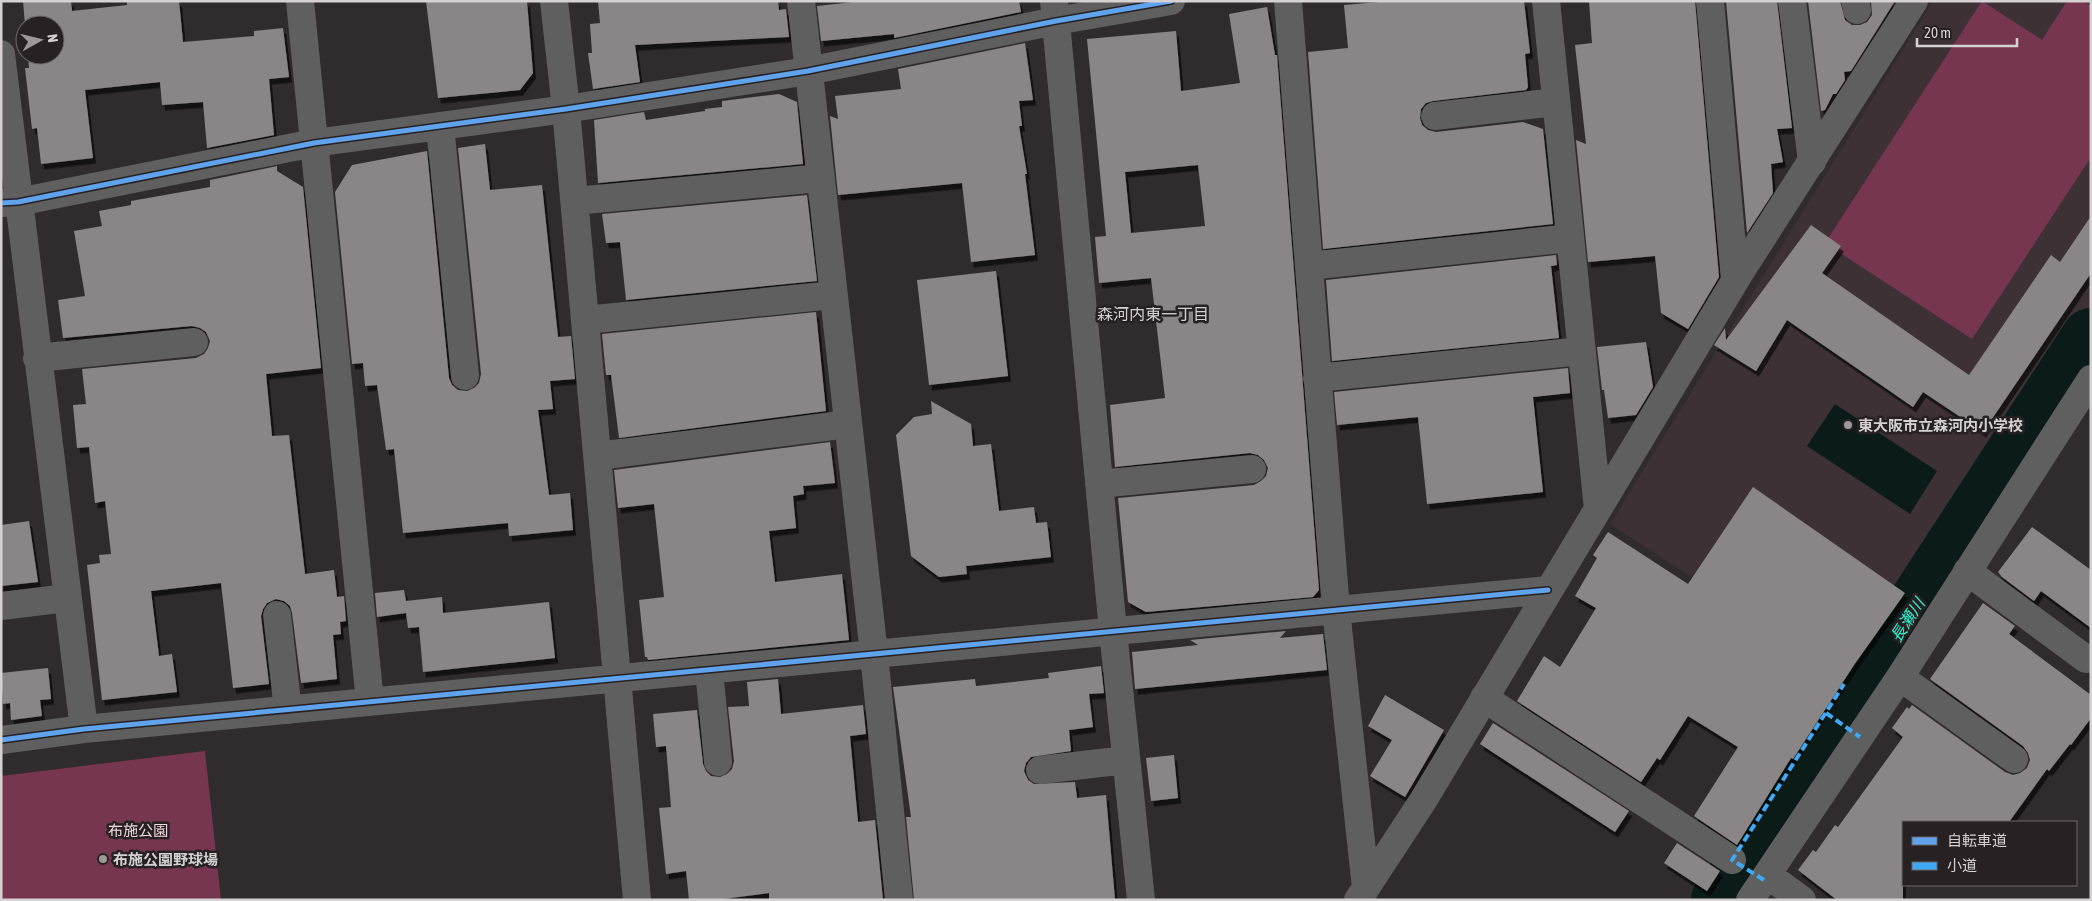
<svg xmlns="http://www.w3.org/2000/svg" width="2092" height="901" font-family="'Asap Condensed','Noto Sans JP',sans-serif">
  <defs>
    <filter id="shadow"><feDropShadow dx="3" dy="5.5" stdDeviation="0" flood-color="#0009"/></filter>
  </defs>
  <rect width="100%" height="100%" fill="#302b2d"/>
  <path fill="#3d3136" d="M1933,1H2091V326L1851,680L1610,524Z"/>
  <path fill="#763650" d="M1982,1L2042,40L2067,1H2083L2091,6V157L1972,339L1825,243Z
    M205,751L221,900H1V776Z"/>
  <path fill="#0b1b17" d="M1835,404L1937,471L1910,514L1807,446Z"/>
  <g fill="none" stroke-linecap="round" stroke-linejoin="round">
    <path stroke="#0b1b17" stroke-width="60" d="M1721,900L1757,851L2091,338"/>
  </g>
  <path fill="#8a8687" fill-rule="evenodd" filter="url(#shadow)" d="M23,1H71L72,11L127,5V1H179L183,42L254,36V31L283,28L289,77L269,79L274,135L207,148L203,102L162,105L160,82L85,90L93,158L41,164L37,128L32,129L25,68H29L28,55H55V25H25Z
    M426,1H527L533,73L520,90L438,98Z
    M598,1H778L779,10L786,9L789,37L635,45L640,82L593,89L588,53H592L590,24L600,23Z
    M863,1H1019L1021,12L894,38V34L821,41L817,6Z
    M1391,1H1524L1530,53L1525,54L1528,87L1526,90L1433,101L1426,103L1421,109L1420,118L1422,125L1428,130L1436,132L1523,122L1543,129L1553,224L1323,249L1308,52L1348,48L1344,5Z
    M1589,1H1695L1719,277L1688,329L1661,313L1655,256L1588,262L1576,140L1586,144L1575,45L1592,43Z
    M1726,1H1777L1792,128L1777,129L1783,162L1771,164L1773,193L1747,233Z
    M1808,1H1840L1845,20L1852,25H1860L1867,22L1872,15L1871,1H1895L1851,71L1844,72L1845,80L1836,94H1833L1825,110L1821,111Z
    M1267,7L1275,55H1277L1319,590L1313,597L1146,612L1128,602L1118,498L1254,485L1261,481L1266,476L1268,468L1264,460L1258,455L1250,453L1115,467L1110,405L1165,398L1151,278L1099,283L1095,237L1106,236L1087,39L1176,31L1181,91L1240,83L1229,14ZM1198,165L1205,226L1131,233L1125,172Z
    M1025,43L1033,100L1019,101L1022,126H1019L1027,174H1025L1035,255L971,262L962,183L838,195L830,116L838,119L835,96L901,89L898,69Z
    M779,94L797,102L803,164L598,183L594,120L644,112L646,120L705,111V109L722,107V101Z
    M485,144L490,190L542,185L558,337L571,336L575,379L550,381L553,409L538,410L549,495L570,493L573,530L509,536L508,523L403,533L394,449L386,450L377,385L365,386L363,363L352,364L335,192L352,165L427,151L449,378L452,385L458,390L467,391L474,388L479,383L481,374L458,148Z
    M277,166V171L303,187L321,368L266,374L272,436L289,435L305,574L334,570L337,597L344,596L346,621L340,622L341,634L333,635L337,679L301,683L292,613L290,606L284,601L276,599L267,603L263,609L261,616L269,684L233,688L221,583L151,591L159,656L172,654L177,692L102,700L87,565L100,563L99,555L111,554L105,501L95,503L89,447L77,448L73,405L86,404L82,369L196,358L204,354L208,348L210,341L206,332L200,328L192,326L63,338L58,300L85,296L74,231L102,226L99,211L131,205V201L210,187V180Z
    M807,195L817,281L626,300L620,242L606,243L602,214Z
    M2091,216V273L1983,432L1923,392L1913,407L1787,320L1756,371L1714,345L1725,328L1726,340L1811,225L1841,246L1822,273L1969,375L2051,255L2060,262Z
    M1556,255L1557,265L1551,266L1559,338L1332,361L1326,280Z
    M996,271L1008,376L929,385L917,280Z
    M816,312L826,411L619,438L611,375H606L602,334Z
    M1646,342L1653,387L1636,415L1608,418L1604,390H1602L1597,347Z
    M1568,368L1570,393L1533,397L1543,492L1427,504L1418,417L1337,425L1334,392Z
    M931,401L971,424L973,446L991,444L999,511L1034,507L1036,523L1047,522L1051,557L966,566L967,574L939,577L911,556L896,435L914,417L932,414Z
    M830,442L835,483L803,486L804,494L793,496L796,528L769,531L775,582L842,574L849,640L648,660L647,657H645L639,600L664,597L654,504L618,508L614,470Z
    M1753,487L1905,593L1854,665L1793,759L1791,758L1737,845L1694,816L1738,747L1688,716L1660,760L1657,758L1641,782L1517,701L1544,656L1560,667L1596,608L1575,596L1597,558L1593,555L1608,532L1688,584Z
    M29,521L38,582L1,586V525Z
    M2032,527L2091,570V628L2041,591L2034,601L2002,577L1998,572Z
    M404,590L406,601L442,597L443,613L549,602L555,658L423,672L419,627L408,628L406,613L377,617L375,593Z
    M1983,603L2015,626L2009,634L2091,695V718L2071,745L2070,744L2049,771L2047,769L2009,822H1903V900H1837L1798,870L1813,850L1816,852L1835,825L1838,827L1903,737L1892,728L1907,707L1909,709L1912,705L2005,772L2013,775L2020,773L2027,768L2030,760L2028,753L2023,746L1930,679Z
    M1286,631L1280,638L1323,634L1327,670L1135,689L1132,652L1198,645L1190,640Z
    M1101,666L1104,693L1089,694L1093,727L1069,730L1071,751L1031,757L1026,763L1024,771L1028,780L1034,784L1075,782L1077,798L1106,795L1115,900H914L906,817H911L893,687L975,679L976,686L1049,678L1048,673Z
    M48,668L51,699L40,700L42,716L11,720L10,703L3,704L1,673Z
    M778,679L781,714L863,705L866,734L850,736L858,822L875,820L883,900H769V893L715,900H689L686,871L666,874L659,808L671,807L666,746L656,747L653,714L697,710L703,764L706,771L711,776L720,777L727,774L732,769L734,761L728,707L749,706L747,682Z
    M1385,695L1444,730L1405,797L1370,776L1392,740L1368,726Z
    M1493,723L1629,811L1615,832L1480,744Z
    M1174,755L1178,798L1151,801L1146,758Z
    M1677,843L1720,871L1707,891L1664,863Z"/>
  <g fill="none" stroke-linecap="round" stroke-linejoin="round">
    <path stroke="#5f5f5f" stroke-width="28" d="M300,1L370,702
      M554,1L566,109L637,900
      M801,1L874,654L899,900
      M1054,1L1113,631L1141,900
      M1288,1L1336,610L1366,888
      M1546,1L1598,509
      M1710,1L1735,280
      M1792,1L1812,162
      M1855,1L1857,10
      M1,54L84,729
      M1435,116L1556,102
      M440,126L465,376
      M575,201L820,178
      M1,203L18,202L314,143L566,109L808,71L1056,21L1171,1
      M1309,266L1570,238
      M585,320L833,295
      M37,358L194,342
      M1317,378L1581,351
      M598,456L848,424
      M1099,484L1252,469
      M1967,571L2086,659
      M1,606L67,598
      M277,615L288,710
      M709,670L718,762
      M1900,677L2014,759
      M1484,698L1732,860
      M1,740L84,729L1548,590
      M1040,770L1126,760
      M1768,875L1802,900
      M1358,900L1424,799L1739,274L1914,1
      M1750,900L1900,677L2091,379"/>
    <path stroke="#3fa9f5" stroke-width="4" stroke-dasharray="8 4" stroke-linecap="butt" d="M1826,713L1860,737
      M1764,880L1732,860L1844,684"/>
    <g stroke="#272123" stroke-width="8">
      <path id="cycleway" d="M1,203L18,202L314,143L566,109L808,71L1056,21L1171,1
        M1,740L84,729L1548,590"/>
    </g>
    <use href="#cycleway" stroke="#60a3ed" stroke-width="5"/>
  </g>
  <g fill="#9c9798" stroke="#272123" stroke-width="2">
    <circle cx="1848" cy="425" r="5"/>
    <circle cx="103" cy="859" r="5"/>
  </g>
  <g text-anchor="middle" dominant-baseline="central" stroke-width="5" stroke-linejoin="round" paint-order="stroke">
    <g font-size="15" font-weight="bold" fill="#d6d1d2" stroke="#272123" text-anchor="start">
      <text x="1858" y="425">東大阪市立森河内小学校</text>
      <text x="113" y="859">布施公園野球場</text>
    </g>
    <g font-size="15" fill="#f2d8e0" stroke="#272123">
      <text x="138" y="830">布施公園</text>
    </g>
    <g font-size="16" fill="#d6d1d2" stroke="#272123">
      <text x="1153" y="314">森河内東一丁目</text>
    </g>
    <g font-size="16" font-style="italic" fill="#31fad8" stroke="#272123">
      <text transform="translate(1907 620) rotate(-57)">長瀬川</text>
    </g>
  </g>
  <rect width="2092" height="901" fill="none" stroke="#d6d1d2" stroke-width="5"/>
  <rect x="1902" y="821" width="175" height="65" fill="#272123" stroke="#6d6769"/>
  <rect x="1912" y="837" width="25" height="8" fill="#60a3ed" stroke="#6d6769"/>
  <text x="1947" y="846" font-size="15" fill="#d6d1d2">自転車道</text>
  <rect x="1912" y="862" width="25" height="8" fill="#3fa9f5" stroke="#6d6769"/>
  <text x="1947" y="871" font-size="15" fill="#d6d1d2">小道</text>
  <g transform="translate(40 40) rotate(82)"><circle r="24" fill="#272123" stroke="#6d6769"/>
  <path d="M0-4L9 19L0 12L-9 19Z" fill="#9c9798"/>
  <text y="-8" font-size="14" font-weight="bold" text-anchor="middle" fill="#d6d1d2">N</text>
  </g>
  <path d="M1917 38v8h100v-8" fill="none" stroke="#d6d1d2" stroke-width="2.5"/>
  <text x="1924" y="38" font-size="15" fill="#d6d1d2" stroke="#272123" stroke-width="4" paint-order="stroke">20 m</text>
</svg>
